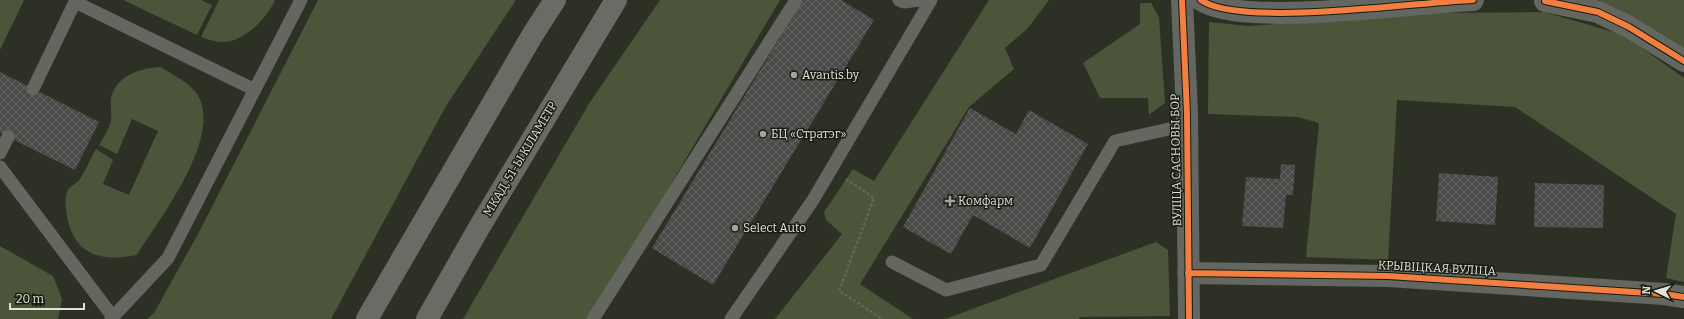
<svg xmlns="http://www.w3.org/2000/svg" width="1684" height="319" font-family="Bitter,serif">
  <defs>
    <pattern id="building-cross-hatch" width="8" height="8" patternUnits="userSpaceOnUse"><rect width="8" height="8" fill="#4b4a48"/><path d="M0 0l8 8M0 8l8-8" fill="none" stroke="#646462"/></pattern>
  </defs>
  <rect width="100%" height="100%" fill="#2d3025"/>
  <path fill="#4c543a" d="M0,0H24L0,50Z
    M123,0H201L212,5L197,35Z
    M219,0H275C268,17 245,41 225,42C216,42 209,40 201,37Z
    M318,0H516L446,106L331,319H147L154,313L198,234Z
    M660,0H780L591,319H463L590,102Z
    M989,0H1049L1028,28L1005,48L1014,69L969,107L860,284L913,319H775L842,234L826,220L824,212L853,169L874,181Z
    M1549,0H1684V61Z
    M1140,3H1151L1159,17L1165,103L1149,115L1148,98H1100L1083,63L1140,24Z
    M1544,12L1624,35L1684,78V282L1666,278L1676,214L1515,107L1397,100L1388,260L1306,257L1319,123L1298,117L1208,114L1209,22L1248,26L1435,13Z
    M160,67C172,74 189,82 197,94C224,136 160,218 137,255C102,262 75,256 67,217C66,208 64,197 68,190C71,185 77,184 80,179C86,170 90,159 96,149L113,160L103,184L129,195L158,131L132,119L117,154L99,145C103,138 110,128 111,120C112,113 110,105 111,98C116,76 140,68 160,67Z
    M1156,242L1168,250L1170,316L1079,317V319H945Z
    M0,246L53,276L62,299L58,319H0Z"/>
  <path fill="url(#building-cross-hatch)" d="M803,0H841L874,20L713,285L652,248Z
    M0,72L99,122L75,170L0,133Z
    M970,108L1016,134L1029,110L1088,144L1030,248L973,215L951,254L903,227Z
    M1281,164L1295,165L1293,195H1286L1283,228L1242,226L1246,177L1280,179Z
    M1439,173L1498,177L1495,225L1436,221Z
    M1535,183L1604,185L1603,228L1534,227Z"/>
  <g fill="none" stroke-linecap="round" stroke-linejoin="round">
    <path stroke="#63665f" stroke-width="2.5" stroke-dasharray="3 2" stroke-linecap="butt" d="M846,179L874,198L839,291L883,319"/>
    <path stroke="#646660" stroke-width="13" d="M899,0L904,2L919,0
      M33,89L75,2L255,90
      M0,153L8,137
      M0,167L113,317
      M892,262L946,290L1041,265L1115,141L1187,125
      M111,319L168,258L301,0
      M593,319L796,0
      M731,319L813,200L931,0"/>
    <path stroke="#646660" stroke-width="22" d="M1182,0L1187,113L1189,319
      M1201,0C1239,28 1419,2 1473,0
      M1545,1L1598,12L1629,27L1684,61
      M1188,273L1388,276L1664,294L1684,297"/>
    <path stroke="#696c64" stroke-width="22" d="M367,319L533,34L555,0
      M427,319L480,226L616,0"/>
    <g stroke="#181b12" stroke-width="8">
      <path id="cycleway" d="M1182,0L1187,113L1189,319
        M1201,0C1239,28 1419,2 1473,0
        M1545,1L1598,12L1629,27L1684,61
        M1188,273L1388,276L1664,294L1684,297"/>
    </g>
    <use href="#cycleway" stroke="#f27e40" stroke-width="6"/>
  </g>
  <g fill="#a1a599" stroke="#181b12" stroke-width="1.5">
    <circle cx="794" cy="75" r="4"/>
    <circle cx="763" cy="134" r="4"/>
    <path d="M948 195h4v4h4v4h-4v4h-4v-4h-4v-4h4z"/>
    <circle cx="735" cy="228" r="4"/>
  </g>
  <g text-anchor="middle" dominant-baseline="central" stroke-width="3" stroke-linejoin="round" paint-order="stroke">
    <g font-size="12" fill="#dfe4d7" stroke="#181b12" text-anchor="start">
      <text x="802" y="75">Avantis.by</text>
      <text x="771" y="134">БЦ «Стратэг»</text>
      <text x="958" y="201">Комфарм</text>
      <text x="743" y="228">Select Auto</text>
    </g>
    <g font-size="12" fill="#dfe4d7" stroke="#181b12">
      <text transform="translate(520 159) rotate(-59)">МКАД, 51-Ы КІЛАМЕТР</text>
      <text transform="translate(1176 160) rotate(-91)">ВУЛІЦА САСНОВЫ БОР</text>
      <text transform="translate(1437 268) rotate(3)">КРЫВІЦКАЯ ВУЛІЦА</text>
    </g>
  </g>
  <g transform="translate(1656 291) rotate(275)" stroke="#181b12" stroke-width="3" paint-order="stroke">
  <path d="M0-3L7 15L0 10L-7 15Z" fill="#dfe4d7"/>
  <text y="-6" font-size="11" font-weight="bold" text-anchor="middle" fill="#dfe4d7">N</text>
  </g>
  <path d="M10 303v6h74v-6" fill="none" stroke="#dfe4d7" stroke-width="2"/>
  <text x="16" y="303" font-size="12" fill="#dfe4d7" stroke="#181b12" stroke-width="3" paint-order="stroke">20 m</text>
</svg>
